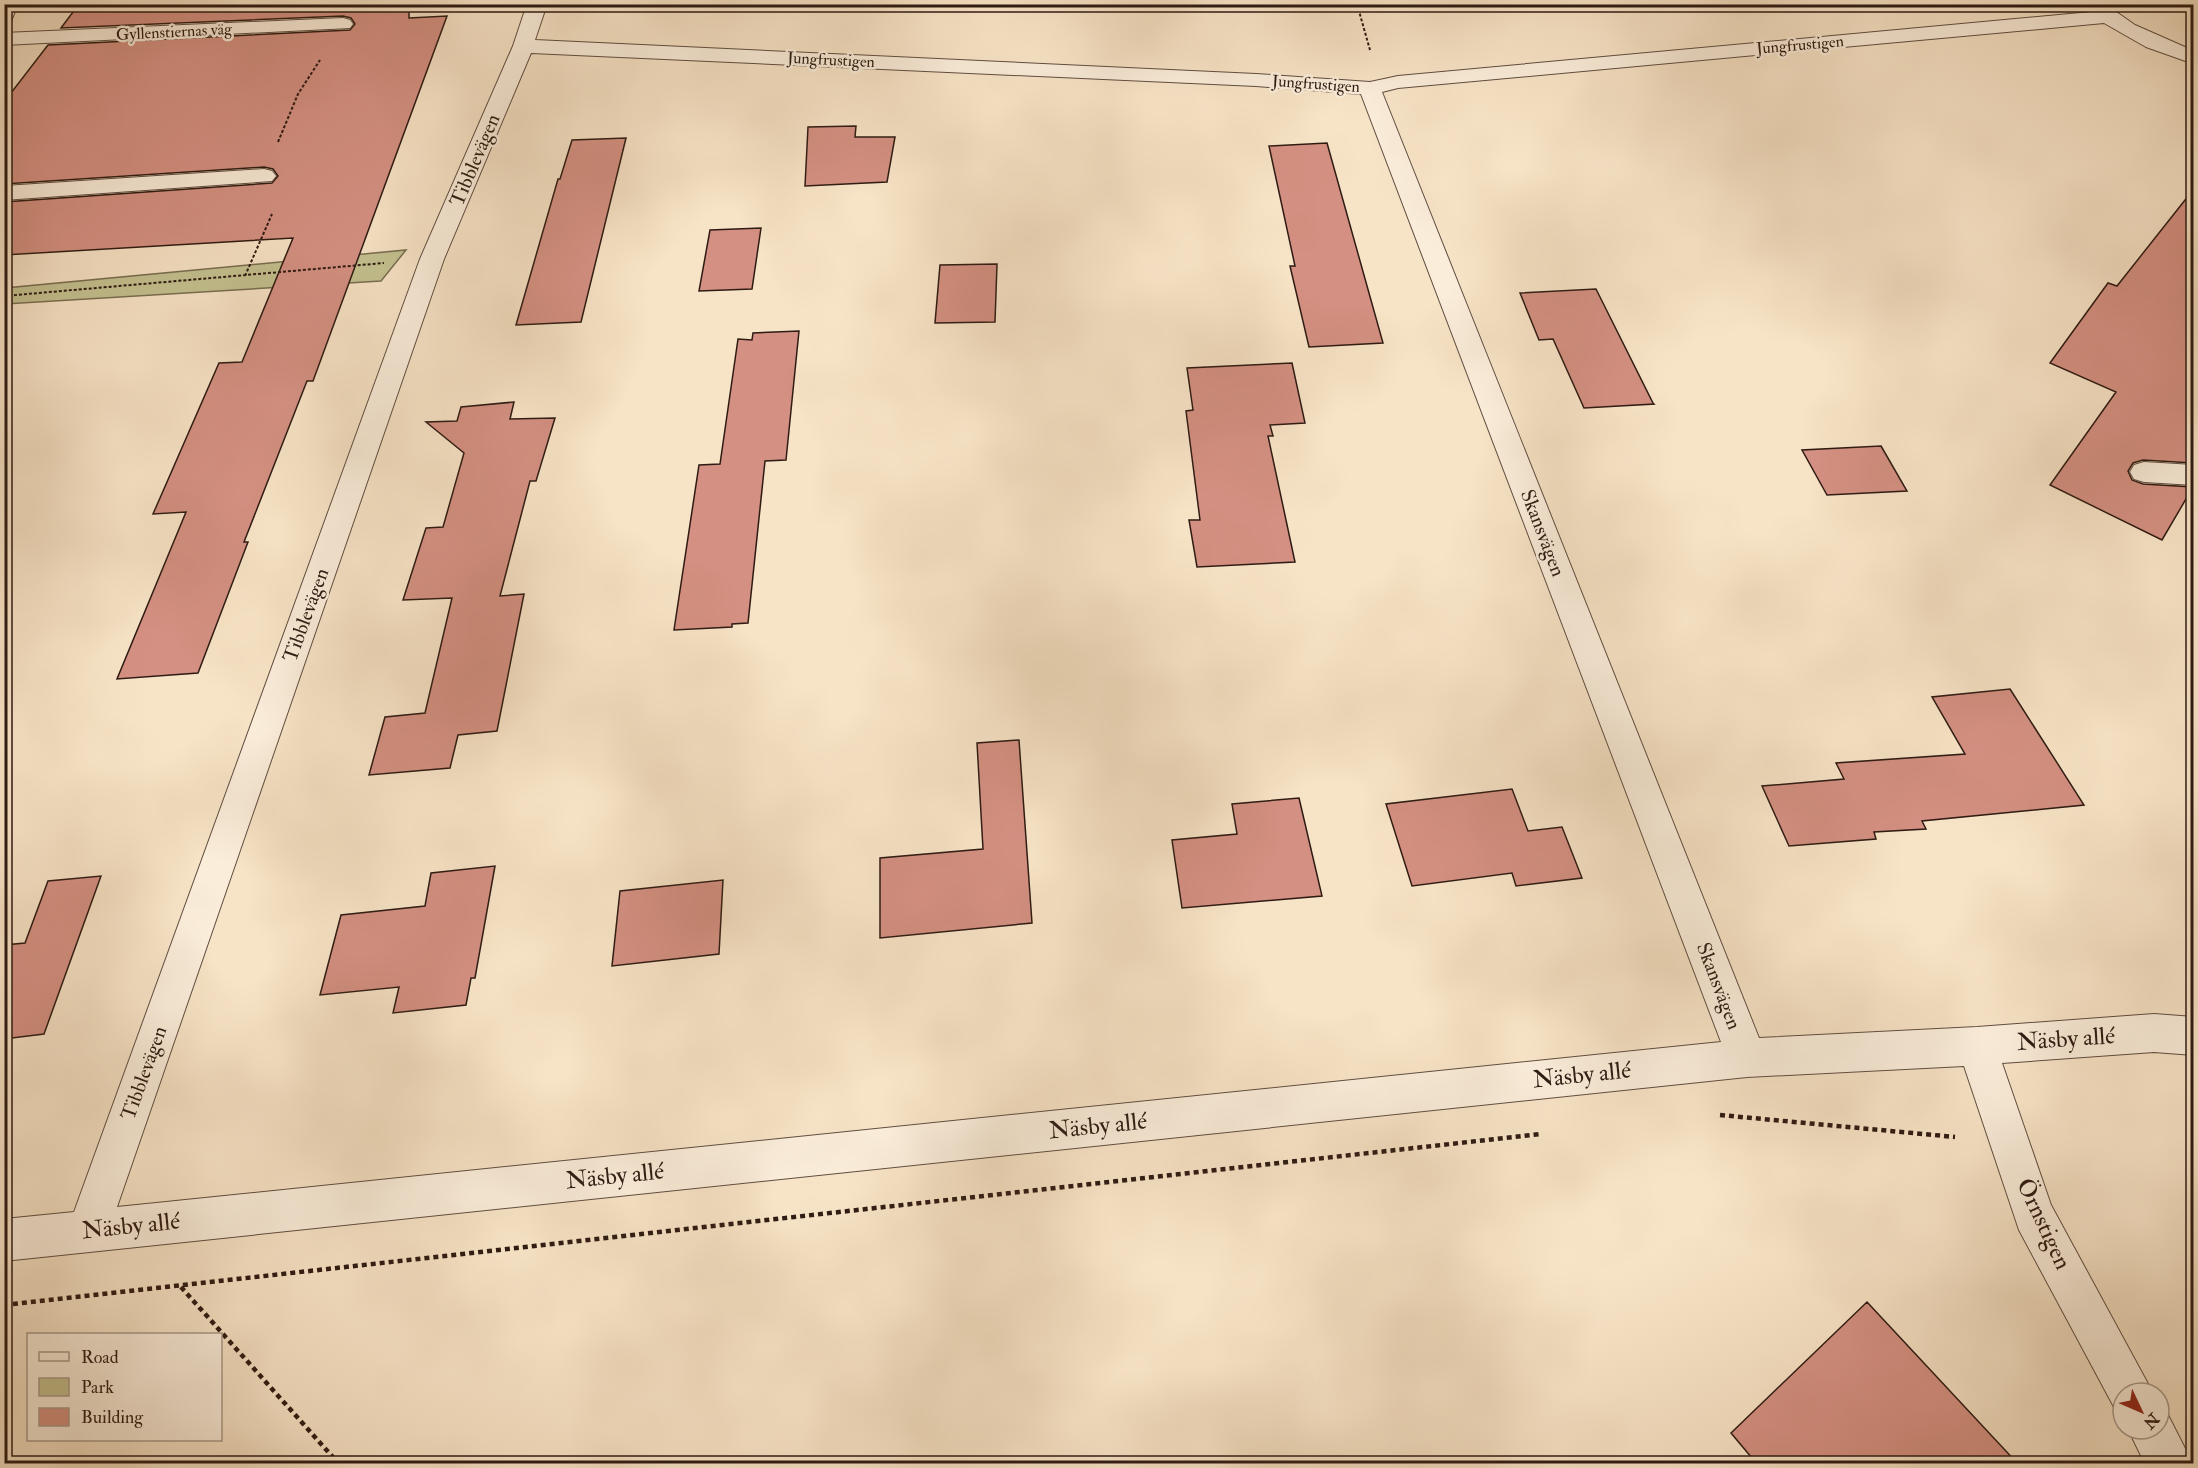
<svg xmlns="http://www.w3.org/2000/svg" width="2198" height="1468" font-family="'IM FELL Double Pica',serif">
  <rect width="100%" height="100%" fill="#f7e3c6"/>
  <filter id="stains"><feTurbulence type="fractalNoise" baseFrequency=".00333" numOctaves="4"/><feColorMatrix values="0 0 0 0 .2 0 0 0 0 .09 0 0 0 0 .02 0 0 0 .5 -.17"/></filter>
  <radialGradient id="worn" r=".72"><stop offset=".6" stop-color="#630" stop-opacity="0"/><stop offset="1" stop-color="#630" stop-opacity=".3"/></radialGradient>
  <path fill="#c4c190" stroke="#796e52" stroke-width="1.5" d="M406,250L381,281L5,304V288Z"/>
  <path fill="#d49082" stroke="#2e1b13" stroke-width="1.5" d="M79,4H409V18L447,16L313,381H307L244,542H248L198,673L117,679L186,512L153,514L219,363L242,362L293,238L4,255V202L272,183L278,176L273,169L264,167L4,184V102L48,45L350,30L355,24L351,18L343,16L61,28Z
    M856,126L855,137H895L887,182L805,186L808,127Z
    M626,138L581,322L516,325L558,179H560L572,140Z
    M1327,143L1383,343L1309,347L1290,266H1295L1269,146Z
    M2193,190V463L2143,460L2133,463L2128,471L2132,480L2143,484L2193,487L2162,540L2050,485L2116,392L2050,363L2108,283L2117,286Z
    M761,228L752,289L699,291L710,230Z
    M997,264L995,322L935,323L940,265Z
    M1596,289L1653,403L1654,404L1584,408L1553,339L1539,340L1520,293Z
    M799,331L786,460L765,461L748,623L732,624V627L674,630L699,465L720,464L738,339L752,340L753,333Z
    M1292,363L1305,423L1270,425L1273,436H1268L1295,562L1197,567L1189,520H1200L1186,411L1193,410L1187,368Z
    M514,402L510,419L555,418L536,481H530L500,596L524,594L497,731L458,735L450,768L369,775L385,717L425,713L452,598L403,600L426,528L443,527L464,453L426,422L457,421L461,407Z
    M1881,446L1907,491L1827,495L1802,450Z
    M2010,689L2084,805L1922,821L1926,829L1874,832L1876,839L1789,846L1762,786L1844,779L1836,763L1965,754L1932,697Z
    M1019,740L1032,923L880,938V858L983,849L977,743Z
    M1512,789L1528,831L1562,827L1582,878L1516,886L1512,873L1412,886L1386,804Z
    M1299,798L1322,896L1182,908L1172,840L1237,834L1232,804Z
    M495,866L475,978H471L466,1005L393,1013L399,987L320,995L341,915L425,906L431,873Z
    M101,876L44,1034L4,1039V945L25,943L48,881Z
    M723,880L719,954L612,966L620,891Z
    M1867,1302L2018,1464H1757L1731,1433Z"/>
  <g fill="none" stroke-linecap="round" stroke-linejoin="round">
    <g stroke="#604d40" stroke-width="2">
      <path id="minor" d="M4,4H18L11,21L4,23Z
        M527,4H547L535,40L1256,74L1370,82L1398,76L2091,12L2083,4H2105L2135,25L2194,51V64L2146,47L2104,23L1398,88L1382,92L1759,1038L1977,1027L2154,1014L2194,1017V1055L2154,1052L2002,1063L2051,1205L2153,1393H2123V1412L2115,1409L2019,1230L1964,1066L1747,1077L4,1261V1219L74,1212L420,259L513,46ZM531,53L1256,86L1361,94L1721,1042L117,1207L444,259Z
        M343,18L350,20L353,24L350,28L4,45V33Z
        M264,169L272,171L276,176L272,181L4,200V186Z
        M2144,462L2194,465V485L2144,482L2134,479L2130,472L2134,465Z
        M2159,1410L2167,1413L2193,1464H2145L2128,1429H2159Z"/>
    </g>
    <path stroke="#2e1b13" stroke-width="2" stroke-dasharray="3 2" stroke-linecap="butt" d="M1357,4L1370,50
      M278,142L298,94L320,60
      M245,276L272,214
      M4,296L384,263"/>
    <path stroke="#2e1b13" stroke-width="4.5" stroke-dasharray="5 4" stroke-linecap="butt" d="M1720,1115L1955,1137
      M181,1287L339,1464
      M4,1305L1540,1134"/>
    <use href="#minor" fill="#faedda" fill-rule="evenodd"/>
  </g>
  <g text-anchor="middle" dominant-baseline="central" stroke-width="5" stroke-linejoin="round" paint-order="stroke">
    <g font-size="16" fill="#2e1b13" stroke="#faedda">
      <text transform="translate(174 32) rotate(-3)">Gyllenstiernas väg</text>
      <text transform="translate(1800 45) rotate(-5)">Jungfrustigen</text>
      <text transform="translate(831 60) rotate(3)">Jungfrustigen</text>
      <text transform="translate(1316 84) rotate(4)">Jungfrustigen</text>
    </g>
    <g font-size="20" fill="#2e1b13" stroke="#faedda">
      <text transform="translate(475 160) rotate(-67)">Tibblevägen</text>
      <text transform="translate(1543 533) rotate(69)">Skansvägen</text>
      <text transform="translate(306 615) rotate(-70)">Tibblevägen</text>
      <text transform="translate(1719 986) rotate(69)">Skansvägen</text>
      <text transform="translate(144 1073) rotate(-70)">Tibblevägen</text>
    </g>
    <g font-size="24" fill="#2e1b13" stroke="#faedda">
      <text transform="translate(2066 1039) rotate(-4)">Näsby allé</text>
      <text transform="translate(1582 1075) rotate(-6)">Näsby allé</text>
      <text transform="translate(1098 1126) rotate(-6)">Näsby allé</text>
      <text transform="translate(615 1176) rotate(-6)">Näsby allé</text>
      <text transform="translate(2044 1224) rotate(65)">Örnstigen</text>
      <text transform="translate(131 1226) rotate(-6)">Näsby allé</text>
    </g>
  </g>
  <rect width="2198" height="1468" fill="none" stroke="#f7e3c6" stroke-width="24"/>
  <rect x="6" y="6" width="2186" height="1456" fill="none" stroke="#2e1b13" stroke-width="3"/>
  <rect x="12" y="12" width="2174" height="1444" fill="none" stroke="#2e1b13" stroke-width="1.5"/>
  <rect x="27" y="1333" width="195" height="108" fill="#faedda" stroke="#a8998a" stroke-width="1.5"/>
  <rect x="39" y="1352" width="30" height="9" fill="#faedda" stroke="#a8998a" stroke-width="1.5"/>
  <text x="81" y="1363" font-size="18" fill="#2e1b13">Road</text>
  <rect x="39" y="1378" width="30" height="18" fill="#c4c190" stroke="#a8998a" stroke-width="1.5"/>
  <text x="81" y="1393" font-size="18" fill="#2e1b13">Park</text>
  <rect x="39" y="1408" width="30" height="18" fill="#d49082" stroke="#a8998a" stroke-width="1.5"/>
  <text x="81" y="1423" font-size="18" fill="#2e1b13">Building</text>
  <g transform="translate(2141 1411) rotate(134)"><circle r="28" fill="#faedda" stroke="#a8998a" stroke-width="1.5"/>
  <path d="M0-4.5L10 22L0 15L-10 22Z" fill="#8f2418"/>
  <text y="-9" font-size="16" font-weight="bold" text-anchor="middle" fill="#2e1b13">N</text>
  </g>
  <rect width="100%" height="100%" filter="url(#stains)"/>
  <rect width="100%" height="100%" fill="url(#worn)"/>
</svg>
